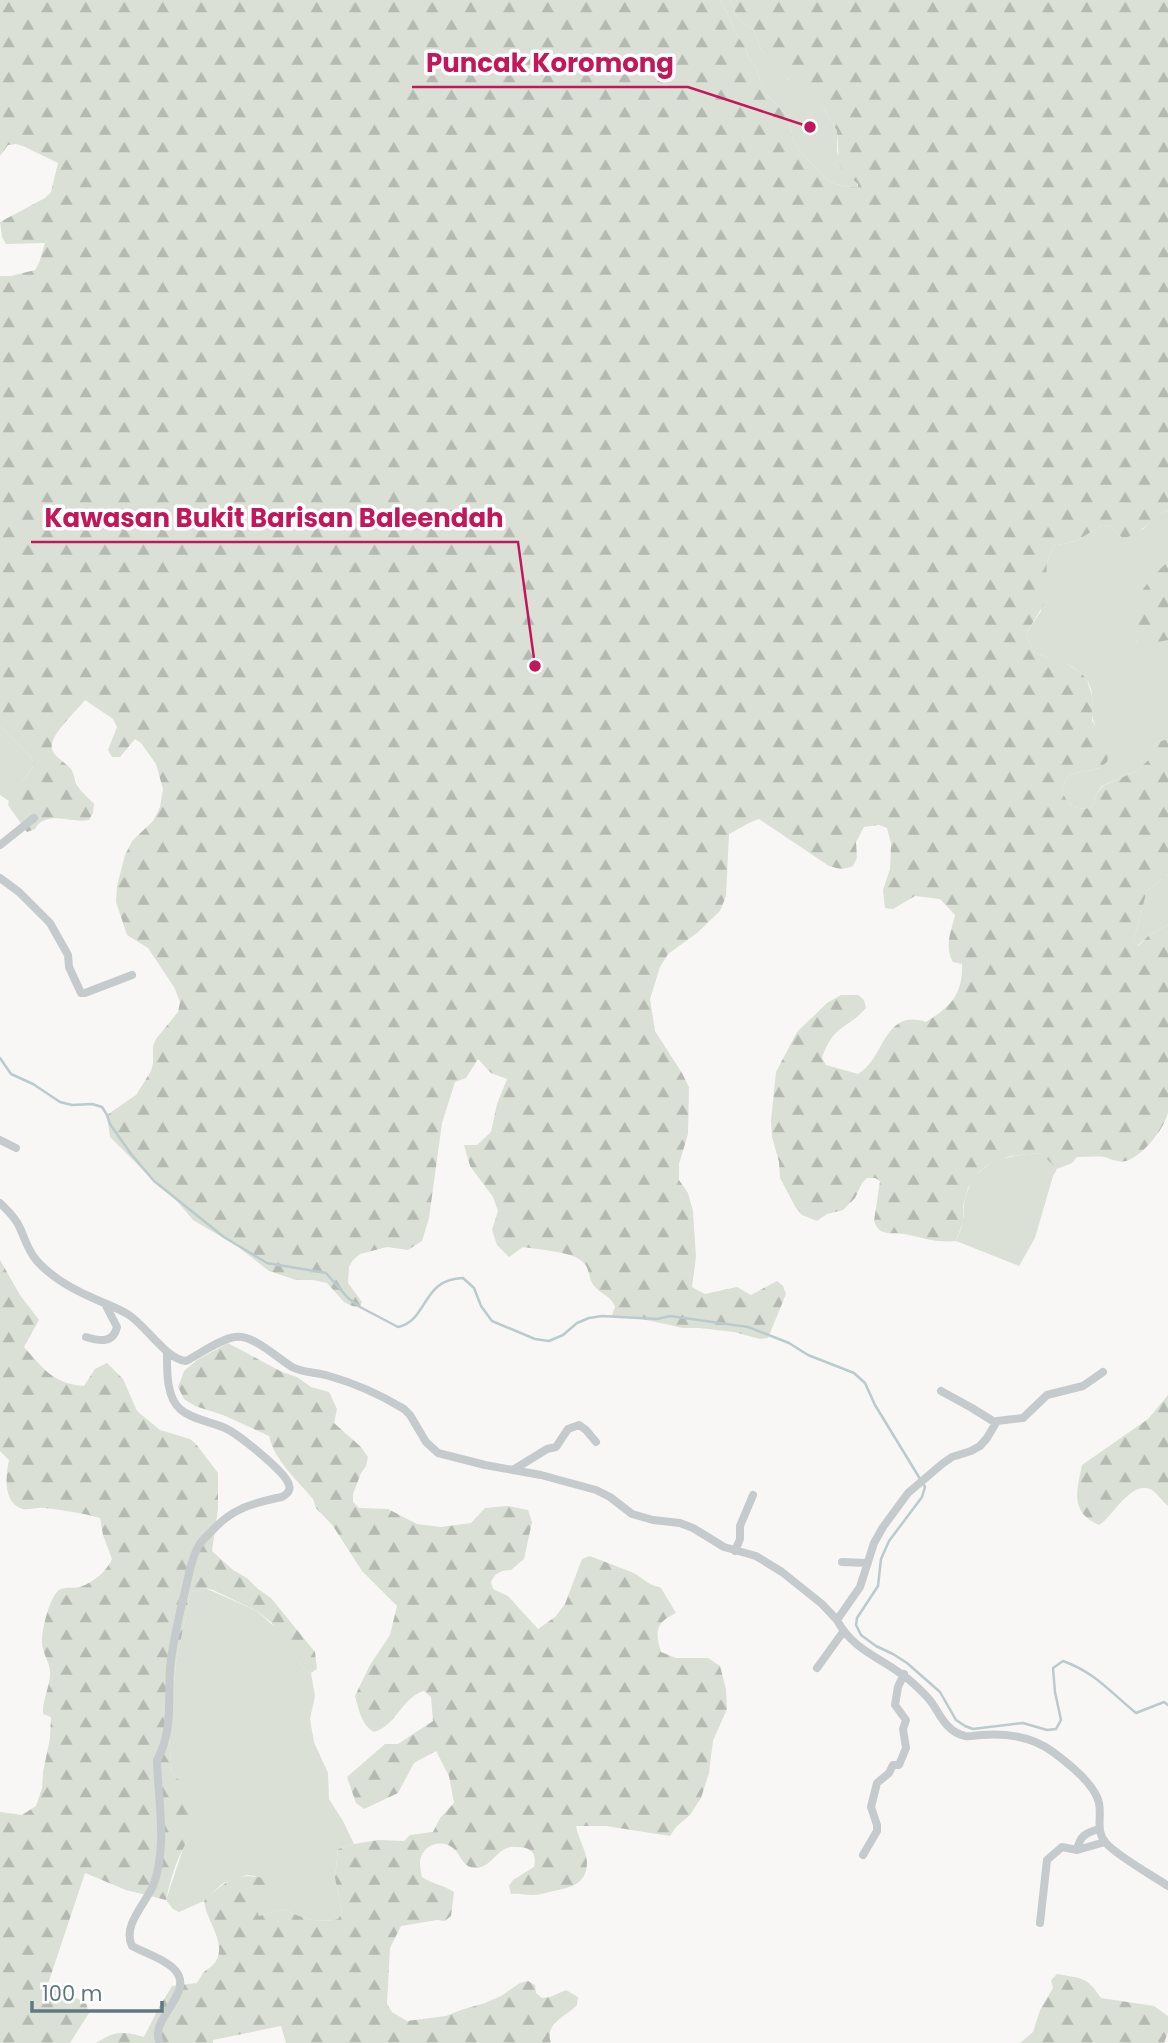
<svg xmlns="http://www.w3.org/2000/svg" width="1168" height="2043" font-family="Poppins,sans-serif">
  <defs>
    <pattern id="forest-firs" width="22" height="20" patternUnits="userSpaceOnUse" patternTransform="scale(1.75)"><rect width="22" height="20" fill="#dae0d5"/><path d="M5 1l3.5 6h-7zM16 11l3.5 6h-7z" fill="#b4bab2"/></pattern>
  </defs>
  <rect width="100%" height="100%" fill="#f8f7f5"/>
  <path fill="#dae0d5" d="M720,0H730L738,19L754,30L761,50L776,64L789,80L818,84L822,92L823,107L837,131V151L844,171L856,180L858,187H851L835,184L826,179L799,150L794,142L788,116L762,90L757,69L748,57L746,49L734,30L730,18Z
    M1168,510V562L1128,629L1131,636L1137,642L1168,640V739L1157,742L1152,758L1136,771L1102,786L1097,793L1092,807C1076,812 1066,805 1062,789L1068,775L1100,768L1102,734C1083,715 1099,702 1088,682C1082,671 1067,664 1057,658H1048L1034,652L1026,634L1041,611L1047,563L1053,546L1076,541L1103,525L1111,526L1122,538L1143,529L1155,517Z
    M0,726L31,757L34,765C27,779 14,787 9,801L0,795Z
    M1168,874V925L1149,935L1137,946L1134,938L1147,891Z
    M1038,1153L1045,1156L1057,1169L1053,1176L1035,1238L1019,1266L956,1241C959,1234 962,1227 963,1220C964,1215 963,1209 964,1204C972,1162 1002,1156 1038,1153Z
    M205,1588L257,1611L276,1628L304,1669L311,1673L315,1696L310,1719L314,1742L328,1773L329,1799L343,1821L354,1844L338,1849L335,1878L342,1912L338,1919C319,1924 301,1918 284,1909L259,1916L254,1906L259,1900L273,1889L255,1876L247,1875L223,1883L204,1901L179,1912L173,1909L166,1900L183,1849L191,1834L178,1778L172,1773L169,1738L176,1662L191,1592Z"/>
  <path fill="url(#forest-firs)" d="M0,0H720L730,18L734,30L746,49L748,57L757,69L762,90L788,116L794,142L799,150L826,179L835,184L851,187H858V184L843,171L839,163L837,131L823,107L821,92L818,85L802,82L795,86L761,50L754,30L738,19L730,0H1168V510C1151,517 1141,536 1122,538L1111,526L1103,525L1076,541L1053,546L1047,563L1044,604L1026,634L1034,652L1048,658L1057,657L1082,674L1087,680L1092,696V721L1102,734L1109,754L1107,762L1100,768L1068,775L1062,789C1066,805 1076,812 1092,807L1097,793L1103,786L1136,771L1151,758L1157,742L1168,739V874L1147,891L1134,938L1138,946L1149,935L1168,925V1112C1165,1128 1143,1156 1126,1161C1119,1163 1111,1159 1105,1157C1096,1156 1086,1157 1077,1157L1072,1163L1057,1169L1045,1157L1038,1153L1010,1156L986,1166L979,1172L968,1188L963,1206V1222L956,1241C935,1243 924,1238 904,1234C896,1232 889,1235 881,1231C876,1227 877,1227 874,1221L880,1181L875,1178H867L862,1183L855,1198L843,1210L827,1214L817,1221L802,1215L796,1208L780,1178L779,1162L772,1137L771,1121L776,1072L797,1032L827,1003L841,995H858L864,1000L866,1008C846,1030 833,1025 822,1058L826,1065L858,1074C885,1059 883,1008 926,1022C950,1007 963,995 962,964L953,962C944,947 951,932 955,915L940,899L915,896L893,909L885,908L883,890L890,869L891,844L887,828L879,825L864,827L856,842L857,858L853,866C844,870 839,869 829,866L759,819L751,822L729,834L726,896L720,911L697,933L668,954L660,967L650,999L655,1031L682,1073L689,1087L688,1134L679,1164V1180L688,1193L693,1211L696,1257L692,1287L705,1294L737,1287L751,1295L777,1281L783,1286L786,1294L768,1338L760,1339L734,1332L699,1328H683L633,1317L617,1318L612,1315L615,1307C611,1295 599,1294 592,1283C589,1277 589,1268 584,1263C573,1251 539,1250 523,1247L509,1257L497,1245L492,1230L498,1211L493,1197L470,1166L464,1145H477L491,1132L497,1104L507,1079L491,1073L478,1059L466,1078L455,1082L442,1123L429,1218L422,1241L408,1250L387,1247L360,1254L353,1260L349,1267L348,1283L362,1302L360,1307L352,1306L344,1302L327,1283L313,1280H296L269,1271L237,1246L193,1220L171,1194L154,1181L110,1137L107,1115L136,1095L151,1071L153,1063V1046L156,1039L178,1012L180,1002L174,987L148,948L127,935L116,902L117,886L125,855L132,841L153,821L160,807L163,789L156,764L141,743L135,739L120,757H112L108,750L117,727L113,719L85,700C77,711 48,736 52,749C55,758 65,762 71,769C74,773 74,778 76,784C80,791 89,798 94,804L93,813L89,820C71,824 46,809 35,829L27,832L8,805C11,788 27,780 34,765L31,757L0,726V276H11L35,270L39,263L45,243L6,244L2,237L0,222L45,198L51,192L58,163L23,146L16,144L8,145L0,156Z
    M1168,562V640C1160,641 1149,645 1141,643C1104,631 1153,573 1168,562Z
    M0,1260L20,1295L39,1320L24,1347C43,1368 53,1384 84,1386L95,1369L107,1363L123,1379L137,1411L160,1430L190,1439L196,1444L218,1473V1509L212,1551L233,1570L247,1578L258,1589L271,1598L315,1652L317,1669L311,1673L304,1669L271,1622L257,1611L213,1590L205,1588L191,1592L176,1662L169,1738L172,1773C187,1785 196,1808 193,1827C192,1835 187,1841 184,1847C175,1863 170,1882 166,1900L126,1890L85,1873L48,1984L86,2003L89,2013L70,2043H0V1812L22,1815L36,1806L42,1788L43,1772L50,1738L51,1717L43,1714C42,1699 51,1685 50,1671C49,1661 41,1650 42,1640C42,1629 50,1596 59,1590C65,1586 73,1589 80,1587C94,1582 106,1572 112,1559L103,1535L100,1518C82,1513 63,1510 45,1508C37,1507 30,1510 23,1509C2,1503 6,1475 9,1460L0,1451Z
    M228,1343L282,1372L297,1377L311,1387L329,1392L337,1409L334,1423L361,1447L368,1457L366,1466L361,1473L353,1494V1502L359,1508L388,1509L417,1524L441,1527L471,1523L485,1508L508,1506L528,1510L532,1522L524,1559L511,1570L502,1571L495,1575L491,1582L493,1589L508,1596L538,1629L555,1617L565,1604L582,1559L590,1556L634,1573L650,1584L661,1588L676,1613C655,1623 655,1632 661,1652L676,1658H708L720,1666L726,1689L727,1709L713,1741L709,1773L701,1798L690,1815L676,1827L670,1836L606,1826H576C578,1838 586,1850 587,1862C587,1886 568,1888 549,1892C544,1893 539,1895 533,1895C526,1895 519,1893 511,1894L509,1886L513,1880L534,1867C537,1853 531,1847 517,1847C514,1847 510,1846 507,1848C496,1852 489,1868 476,1868C462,1868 461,1854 453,1848C440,1838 422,1846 420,1861C420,1866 421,1873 422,1877C432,1884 444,1885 454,1892L451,1916L445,1921L437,1920L401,1926L390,1948L387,2004L392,2012L407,2021L446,2016L461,2010L485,2003L501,1996L520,1983L528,1981L535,1985L536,1993L542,1998L550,1997L566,1990L578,1997L577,2005C566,2017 544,2023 551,2043H286L281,2026L213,2040V2043H96C115,2031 122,2031 144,2037L158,2009L172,1986L197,1983C199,1980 201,1976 203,1973C207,1969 212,1967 216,1961C227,1942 206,1921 204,1901C230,1877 239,1871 275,1881L273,1889L255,1906L259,1916L284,1909C301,1918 319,1924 338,1919L342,1912L335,1878L338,1849L354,1844L378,1840L404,1841L410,1835L433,1832L440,1818L454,1803L449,1776L436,1751L414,1763L398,1793L364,1809L356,1803L347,1777L385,1744H398L433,1721L431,1697L424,1691C402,1697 397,1725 374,1732C361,1724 359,1710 355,1696L370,1665L390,1635L397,1606L362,1571L333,1526L316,1508L313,1499C298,1481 274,1460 269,1436L223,1415L195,1406L184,1399L178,1387L184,1371L197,1360Z
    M1168,1395V1506C1162,1501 1158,1494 1152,1490C1131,1479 1113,1517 1099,1525C1069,1512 1077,1490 1082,1465L1148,1419Z
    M1057,1974C1083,1979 1086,1976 1101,1998L1154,2006L1168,2016V2032L1164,2043H1020L1033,2032L1040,2010L1053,1988L1051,1980Z"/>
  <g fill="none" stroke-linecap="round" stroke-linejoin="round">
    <path stroke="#bbcacc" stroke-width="2.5" d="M0,1058L11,1074L33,1084L60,1102L72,1105L92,1104L102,1107L107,1115L110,1124L131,1154L154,1181L224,1237L267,1263L326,1273L348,1298L360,1307L398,1327C429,1320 421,1279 463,1278L474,1288L481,1306L492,1321L535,1339L549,1341L563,1335L577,1323L589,1318L602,1316L657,1319L670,1316L748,1327L789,1343L808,1355L854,1373L865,1383L875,1405L925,1487L922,1497L889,1541L881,1559L878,1586L857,1618L856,1625L861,1635L876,1646L893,1654L907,1663L940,1692L956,1720L965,1726L973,1729L1023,1723L1047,1730L1056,1729L1061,1720L1055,1692L1053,1668L1063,1661C1096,1673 1110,1692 1136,1713L1164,1702L1168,1705"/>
    <path stroke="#c5cacc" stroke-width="8" d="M0,845L34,818
      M0,878L19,892L50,923L68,955L69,967L81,993H85L132,975
      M0,1140L16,1148
      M0,1203C7,1210 16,1218 20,1228C25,1239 28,1251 37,1261C52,1278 74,1290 95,1299C106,1304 118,1308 129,1315C147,1327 167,1360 186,1361C200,1354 220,1339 235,1337C253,1334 277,1358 292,1367C303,1373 316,1372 329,1376C354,1383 381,1395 404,1409L410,1415L426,1442L438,1453L485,1465L541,1475L596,1490L610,1497L632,1514L653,1520L680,1523L693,1528L724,1547L756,1556L782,1572L822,1604L837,1620
      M86,1337C99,1341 113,1344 117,1327L105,1304
      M1103,1372L1083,1386L1047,1395L1023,1418L997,1421L987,1438L980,1446L971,1451L952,1457L942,1464L908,1493L883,1527L874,1543L860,1587L837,1620C854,1653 887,1659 914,1684C920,1690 927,1696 932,1703C941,1716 947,1732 965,1736C971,1737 976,1735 981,1735C1006,1733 1033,1737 1053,1752C1068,1763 1095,1784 1099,1803C1102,1817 1095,1831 1106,1843C1116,1855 1153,1876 1168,1886
      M941,1391L972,1408L996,1423
      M513,1470L547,1449L556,1447L568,1429L579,1425L586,1430L596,1442
      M735,1551L740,1539V1526L753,1495
      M842,1562L867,1563
      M817,1668L843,1632
      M1077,1850L1105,1842
      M863,1855L877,1831V1825L871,1807L877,1783L889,1773L893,1765H899L906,1748L903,1729L906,1720L895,1705L898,1687L904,1674
      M1040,1923L1047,1860L1062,1847L1077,1850C1080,1836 1085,1833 1099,1829
      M160,2043C147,2018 200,1991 172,1967C160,1957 145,1953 132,1946C122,1926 145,1904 153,1886C168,1847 158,1800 157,1760C173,1732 168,1701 170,1670C172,1644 178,1620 184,1595C188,1580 190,1563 197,1549C200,1542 206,1537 211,1532C231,1509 252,1503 282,1497C287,1494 291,1491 289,1485C286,1472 238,1434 225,1428C211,1422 191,1419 180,1409C166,1397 167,1369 167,1353"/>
  </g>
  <path fill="none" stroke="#c2185b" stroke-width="2.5" d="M810 127L688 87H412M535 666L518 542H31"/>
  <g fill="#c2185b" stroke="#fff" stroke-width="2.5">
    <circle cx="810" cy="127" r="7"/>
    <circle cx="535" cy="666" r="7"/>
  </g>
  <g font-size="26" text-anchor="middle" font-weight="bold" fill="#c2185b" stroke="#fff" stroke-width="7" stroke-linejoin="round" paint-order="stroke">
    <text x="550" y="72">Puncak Koromong</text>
    <text x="274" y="527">Kawasan Bukit Barisan Baleendah</text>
  </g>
  <path d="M32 2001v10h130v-10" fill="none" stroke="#627881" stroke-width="3.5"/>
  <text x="42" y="2001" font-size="21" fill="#627881" stroke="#ffffff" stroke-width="5" paint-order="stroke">100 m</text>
</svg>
